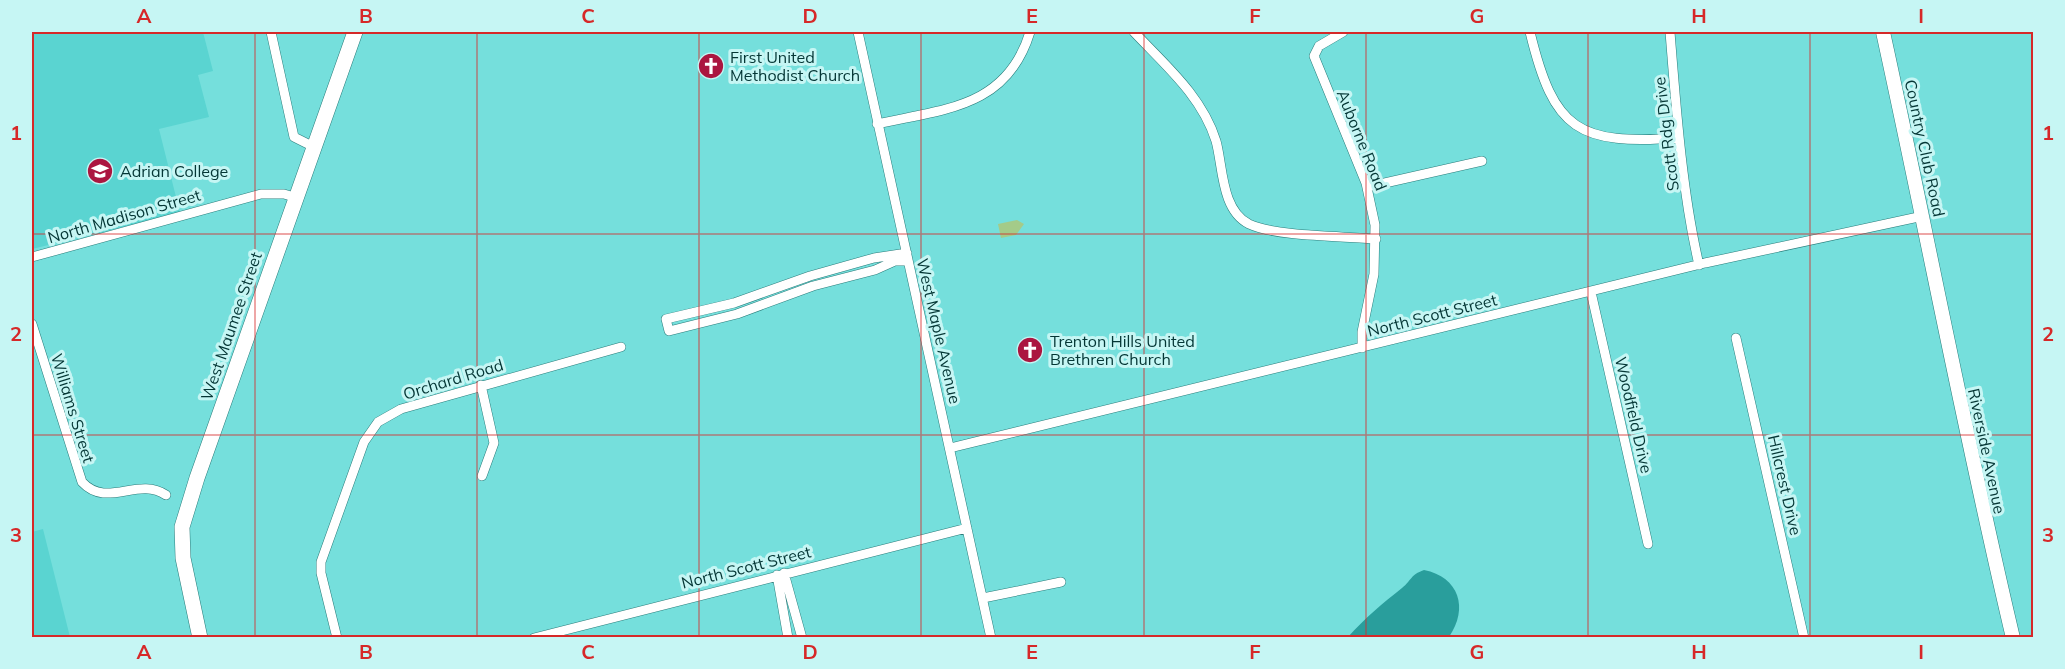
<svg xmlns="http://www.w3.org/2000/svg" width="2065" height="669" font-family="Mulish,sans-serif">
  <rect width="100%" height="100%" fill="#75dfdc"/>
  <path fill="#5ad4d1" d="M32,32H203L213,71L198,75L209,117L159,129L180,213L32,249Z
    M43,529L70,637H32V532Z"/>
  <path fill="#a4cb89" d="M1017,220L1024,224L1016,235L1001,238L998,224Z"/>
  <path fill="#299e9c" d="M1424,570C1459,577 1469,608 1449,637H1348C1365,618 1383,603 1402,588C1412,580 1410,575 1424,570Z"/>
  <g fill="none" stroke-linecap="round" stroke-linejoin="round">
    <g stroke="#297d7b" stroke-width="10">
      <path id="street" d="M271,32L294,137L314,147
        M858,32L991,638
        M1134,32C1165,65 1202,96 1216,141C1223,166 1221,210 1249,224C1277,237 1343,236 1376,239
        M1343,32L1319,46L1314,56L1366,183L1375,225L1374,274L1362,332V348
        M1530,32C1554,131 1578,145 1679,138
        M1670,32C1676,107 1682,192 1699,265
        M877,124C944,109 1007,108 1030,32
        M1367,187L1482,161
        M907,253L874,258L810,276L734,303L666,319L669,331L737,314L813,286L875,270L895,261H908
        M32,257L261,194H284L294,197
        M1591,292L1648,544
        M32,324L82,482C107,509 138,476 166,495
        M1736,338L1804,638
        M481,385L494,443L482,476
        M950,448L1705,263L1923,216
        M784,573L802,638
        M777,575L788,638
        M983,598L1061,582
        M337,638L321,573V562L364,442L378,422L401,409L621,347
        M534,638L967,528"/>
    </g>
    <g stroke="#297d7b" stroke-width="15">
      <path id="secondary" d="M1883,32C1927,233 1965,436 2013,638"/>
    </g>
    <g stroke="#297d7b" stroke-width="16">
      <path id="primary" d="M200,638L183,558L182,527L197,478L355,32"/>
    </g>
    <use href="#street" stroke="#fff" stroke-width="9"/>
    <use href="#secondary" stroke="#fff" stroke-width="14"/>
    <use href="#primary" stroke="#fff" stroke-width="15"/>
  </g>
  <path fill="none" stroke="#d62828" stroke-width="1.5" stroke-opacity="0.55" d="M255,32V638M477,32V638M699,32V638M921,32V638M1144,32V638M1366,32V638M1588,32V638M1810,32V638M32,234H2034M32,435H2034"/>
  <defs>
    <g id="church-disc" transform="scale(1.35)"><circle r="9.5" fill="#ab1640" stroke="#c6f6f4"/><path d="M-1.2-6h2.4v3.5h3.3v2.4h-3.3V6h-2.4V-.1h-3.3v-2.4h3.3Z" fill="#fff"/></g>
    <g id="university-disc" transform="scale(1.35)"><circle r="9.5" fill="#ab1640" stroke="#c6f6f4"/><path d="M0-5L7-2L0 1L-7-2ZM-4 1L0 2.5L4 1V4Q0 6-4 4Z" fill="#fff"/></g>
  </defs>
  <g fill-rule="evenodd">
    <use href="#church-disc" x="711" y="66"/>
    <use href="#university-disc" x="100" y="171"/>
    <use href="#church-disc" x="1030" y="350"/>
  </g>
  <g text-anchor="middle" dominant-baseline="central" stroke-width="6" stroke-linejoin="round" paint-order="stroke">
    <g font-size="16" fill="#043635" stroke="#c6f6f4" text-anchor="start">
      <text x="730" y="57">First United<tspan x="730" dy="18">Methodist Church</tspan></text>
      <text x="120" y="171">Adrian College</text>
      <text x="1050" y="341">Trenton Hills United<tspan x="1050" dy="18">Brethren Church</tspan></text>
    </g>
    <g font-size="16" fill="#043635" stroke="#c6f6f4">
      <text transform="translate(1666 134) rotate(-97)">Scott Rdg Drive</text>
      <text transform="translate(1362 140) rotate(68)">Auborne Road</text>
      <text transform="translate(1925 148) rotate(78)">Country Club Road</text>
      <text transform="translate(124 216) rotate(-16)">North Madison Street</text>
      <text transform="translate(1432 315) rotate(-14)">North Scott Street</text>
      <text transform="translate(231 326) rotate(-71)">West Maumee Street</text>
      <text transform="translate(939 331) rotate(77)">West Maple Avenue</text>
      <text transform="translate(453 379) rotate(-17)">Orchard Road</text>
      <text transform="translate(73 408) rotate(73)">Williams Street</text>
      <text transform="translate(1634 415) rotate(77)">Woodfield Drive</text>
      <text transform="translate(1987 451) rotate(78)">Riverside Avenue</text>
      <text transform="translate(1785 485) rotate(77)">Hillcrest Drive</text>
      <text transform="translate(746 567) rotate(-14)">North Scott Street</text>
    </g>
  </g>
  <rect width="2065" height="669" fill="none" stroke="#c6f6f4" stroke-width="66"/>
  <rect x="33" y="33" width="1999" height="603" fill="none" stroke="#d62828" stroke-width="2"/>
  <g font-size="20" text-anchor="middle" font-weight="bold" fill="#d62828">
    <text x="144" y="23">A</text>
    <text x="366" y="23">B</text>
    <text x="588" y="23">C</text>
    <text x="810" y="23">D</text>
    <text x="1032" y="23">E</text>
    <text x="1255" y="23">F</text>
    <text x="1477" y="23">G</text>
    <text x="1699" y="23">H</text>
    <text x="1921" y="23">I</text>
    <text x="16" y="140">1</text>
    <text x="2048" y="140">1</text>
    <text x="16" y="341">2</text>
    <text x="2048" y="341">2</text>
    <text x="16" y="542">3</text>
    <text x="2048" y="542">3</text>
    <text x="144" y="659">A</text>
    <text x="366" y="659">B</text>
    <text x="588" y="659">C</text>
    <text x="810" y="659">D</text>
    <text x="1032" y="659">E</text>
    <text x="1255" y="659">F</text>
    <text x="1477" y="659">G</text>
    <text x="1699" y="659">H</text>
    <text x="1921" y="659">I</text>
  </g>
</svg>
